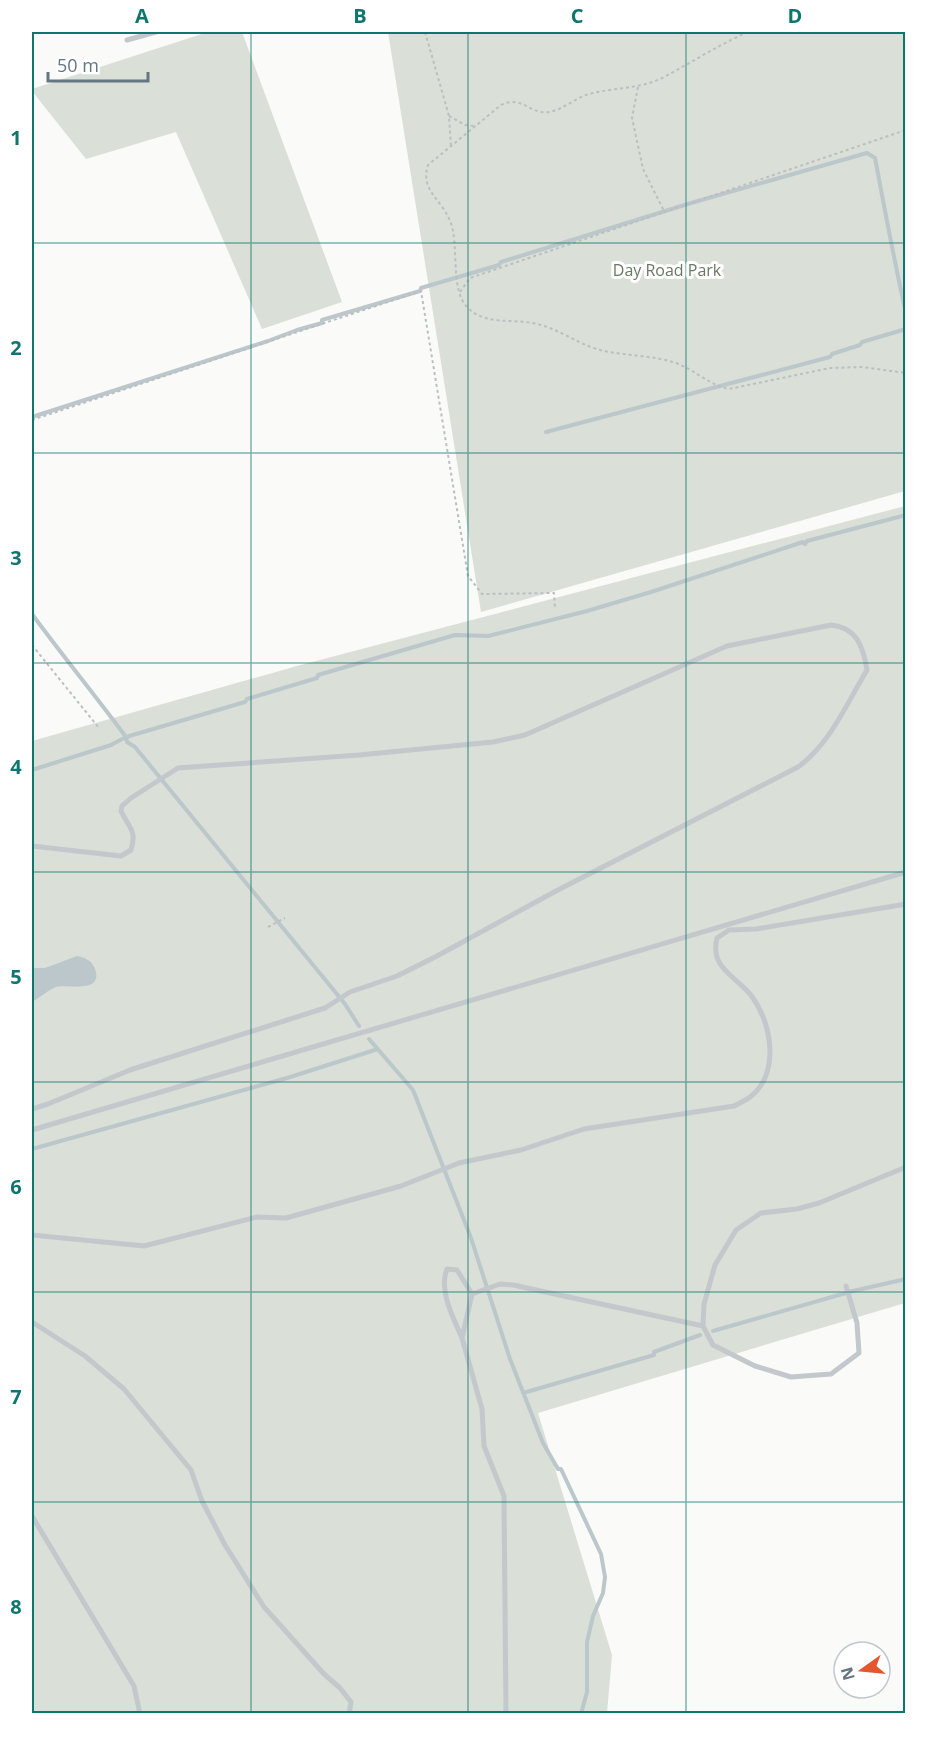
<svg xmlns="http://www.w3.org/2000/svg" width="937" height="1745" font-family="'Open Sans',sans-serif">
  <rect width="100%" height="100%" fill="#fafaf8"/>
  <path fill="#dadfd7" d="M208,32H242L342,302L262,329L176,132L86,159L32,91V89Z
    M388,32H905V491L481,612Z
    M905,506V1303L538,1413L612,1655L607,1713L32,1714V741L297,666Z"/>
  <path fill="#bbc7cb" d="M77,956C85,958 92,960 95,969C104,994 66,984 56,987C46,991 40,998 32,1002V968H45Z"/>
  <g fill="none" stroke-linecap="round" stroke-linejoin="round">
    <path stroke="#bbc7cb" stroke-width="4" d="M32,417L268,341L297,330L322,323V320L420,291L421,288L499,265L501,262L691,203L867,153L875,158C885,210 894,261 906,313
      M546,432L830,357L832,354L860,345L862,342L906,329
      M32,614C62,655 95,695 126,737L127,742L135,747L345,1004L359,1026
      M32,770L111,745L126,737L245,702L247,699L317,678L318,675L455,635L488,636L587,611L651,592L803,542L805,544L807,541L906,515
      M369,1039L413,1090L471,1238L510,1359L543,1443L558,1469H561L601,1554L605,1577L603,1593L593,1616L587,1642V1692L581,1714
      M32,1149L287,1078L378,1049
      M713,1331L853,1291L906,1279
      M523,1393L654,1355V1352L700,1335"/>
    <path stroke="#bbbfc2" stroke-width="2" stroke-dasharray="3 3" stroke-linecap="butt" d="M425,32L449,116L451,147
      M748,32C718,45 691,63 662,78C638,90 611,87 586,95C575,99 564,108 553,111C531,118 524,94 501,105L428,165C420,191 441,198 450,221C460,244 449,290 468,308C486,326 514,318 537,324C559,329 578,344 600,350C625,356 652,355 676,363C695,370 709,385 729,389L830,368L862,367L906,373
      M638,87L632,118L643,169L665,213
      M449,116L465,125L474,126
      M460,292L470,278L906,130
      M32,420L421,291L468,576L482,594L554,593L555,608
      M32,645L99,728
      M268,927L285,918"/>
    <path stroke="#c3c8cc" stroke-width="5" d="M127,40L156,32
      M32,846L121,856L131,850C137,830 129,828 121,811L122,806L131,798L178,768L359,755L493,742L525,735L727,646L831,625C857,628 863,646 867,670C847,703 830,744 798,767L556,891L437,956L397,976L350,992L325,1008L130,1070L48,1104L32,1109
      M32,1130L906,872
      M32,1235L144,1246L257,1217L286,1218L401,1186L459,1163L521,1150L584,1129L734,1106C739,1103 745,1101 750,1097C780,1074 772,1025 753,998C739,977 709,970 717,938L729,930L756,929L906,904
      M846,1286L857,1323L859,1353L831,1374L791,1377L755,1366L713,1345L703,1326L704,1304L715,1265L736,1230L761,1213L797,1209L819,1203L906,1167
      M472,1294L457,1270L447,1269C438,1290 454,1319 462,1338L472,1294L500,1284L513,1285L703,1326
      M32,1322L85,1356L124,1389L191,1470L202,1501L225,1545L264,1607L324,1674L340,1688L351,1702L349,1714
      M462,1338L482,1409L484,1446L504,1496L506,1714
      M32,1516L134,1686L140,1714"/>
  </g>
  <path fill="none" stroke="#0f766e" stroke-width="1.5" stroke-opacity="0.55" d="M251,32V1714M468,32V1714M686,32V1714M32,243H906M32,453H906M32,663H906M32,872H906M32,1082H906M32,1292H906M32,1502H906"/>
  <g text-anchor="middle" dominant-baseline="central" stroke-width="6" stroke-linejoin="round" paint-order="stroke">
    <g font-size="16" fill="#687a64" stroke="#fff">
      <text x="667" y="270">Day Road Park</text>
    </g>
  </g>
  <rect width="937" height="1745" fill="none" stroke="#ffffff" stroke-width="66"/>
  <g transform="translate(862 1670) rotate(255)"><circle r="28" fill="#ffffff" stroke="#c1c8cd" stroke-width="1.5"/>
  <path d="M0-4.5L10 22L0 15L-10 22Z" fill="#e4572e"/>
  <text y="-9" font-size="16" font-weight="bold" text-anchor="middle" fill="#657683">N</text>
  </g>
  <path d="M48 72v9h100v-9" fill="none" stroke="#657683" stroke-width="3"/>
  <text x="57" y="72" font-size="18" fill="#657683" stroke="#ffffff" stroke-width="4.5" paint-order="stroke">50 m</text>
  <rect x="33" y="33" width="871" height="1679" fill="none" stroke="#0f766e" stroke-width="2"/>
  <g font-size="20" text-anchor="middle" font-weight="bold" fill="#0f766e">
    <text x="142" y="23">A</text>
    <text x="360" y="23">B</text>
    <text x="577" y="23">C</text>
    <text x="795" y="23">D</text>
    <text x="16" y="145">1</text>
    <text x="16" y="355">2</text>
    <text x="16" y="565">3</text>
    <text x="16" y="774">4</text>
    <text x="16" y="984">5</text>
    <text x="16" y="1194">6</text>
    <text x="16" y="1404">7</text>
    <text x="16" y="1614">8</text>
  </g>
</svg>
